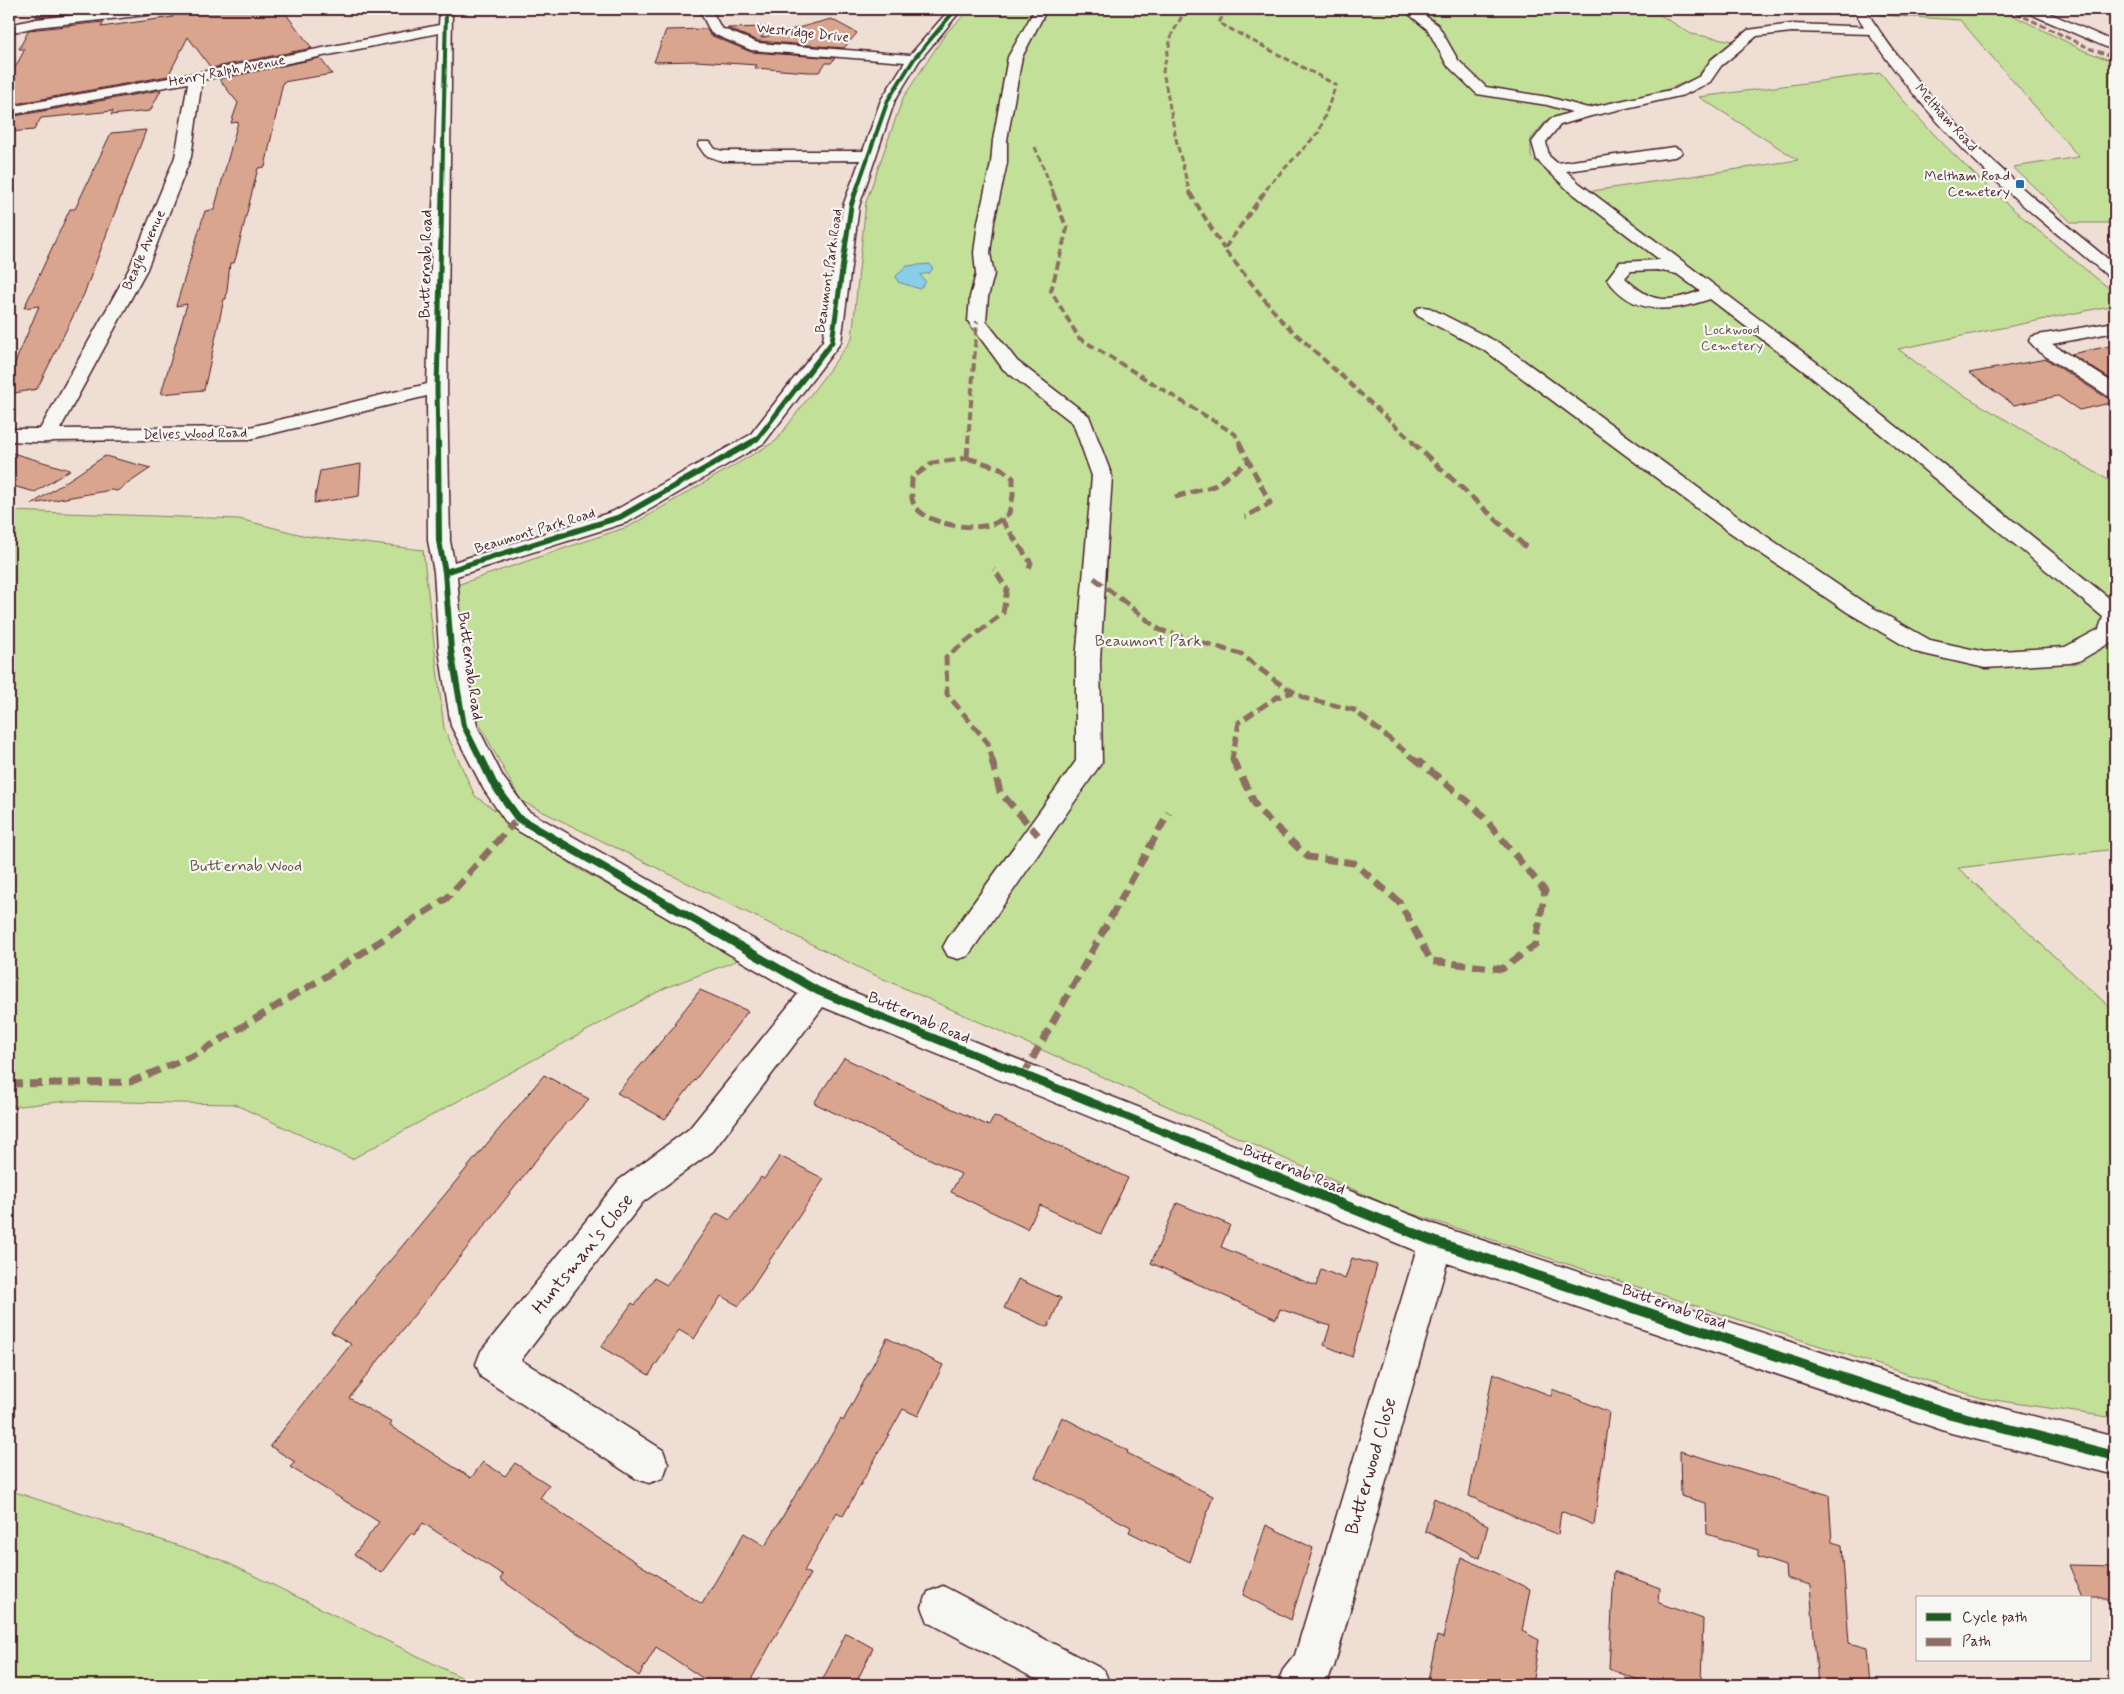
<svg xmlns="http://www.w3.org/2000/svg" width="2124" height="1694" font-family="Mynerve,sans-serif">
  <rect width="100%" height="100%" fill="#eeded4"/>
  <filter id="ink" filterUnits="userSpaceOnUse"><feTurbulence type="fractalNoise" baseFrequency=".02" numOctaves="2"/><feDisplacementMap in="SourceGraphic" scale="10" xChannelSelector="R" yChannelSelector="G"/><feConvolveMatrix kernelMatrix="1 2 1 2 8 2 1 2 1" color-interpolation-filters="sRGB"/></filter>
  <g filter="url(#ink)">
    <path fill="#c2e098" stroke="#868062" d="M971,9H1651L1691,34L1734,41L1712,57L1697,77L1669,89L1548,119L1531,139V157L1572,194L1798,160L1699,97L1881,73C1947,158 2031,226 2115,293V305L1898,349L1945,384L2115,484V849L1958,868L2115,1012V1418L1981,1398L1397,1209L868,972L521,801L475,716L457,585L630,526L776,441L852,339L866,202L903,98L946,33Z
      M1875,9H2000L2085,51L2115,62V223H2072L2013,167L2079,157L1960,20L1880,15Z
      M9,511L239,519L306,536L423,550L444,728L475,796L577,868L741,959L665,988L352,1159L234,1104L68,1101L9,1107Z
      M9,1490L222,1560L477,1685H9Z"/>
    <path fill="#88cdea" stroke="#6f879e" d="M930,264L933,269L929,273L920,275L926,282L920,289L898,282L896,276L907,266Z"/>
    <path fill="#daa58f" stroke="#4a1f2b" d="M41,9H110L36,17Z
      M167,9H282L312,48L211,68L188,37L168,76L9,105V79L25,49H19L29,30L104,22L101,27L173,17Z
      M831,19L857,33L844,48L758,41L727,28L767,27L761,38Z
      M707,29L710,35L751,52L835,58L831,63H826L819,72H808L755,68L757,65L696,61L654,62L666,30Z
      M320,58L332,74L283,82L265,167L258,168L236,257L234,263H230L226,299H224L204,390L161,394L187,304L176,306L205,211L214,210L238,122L231,123L238,103L219,79Z
      M161,90L150,111L111,115L113,111L41,118L34,130L9,132V117Z
      M146,130L84,294L37,389L9,394V377L39,306L24,308L70,209H75L111,133Z
      M2115,345V382L2071,354Z
      M2046,359L2107,398L2115,400V402L2079,410L2058,396L2014,405L1969,373Z
      M9,452L70,470L35,492L9,485Z
      M105,456L151,468L117,491L111,490L32,504Z
      M361,464L359,496L314,503L320,471Z
      M700,990L748,1011L665,1119L617,1093L676,1024L674,1023Z
      M844,1058L989,1126L994,1116L1128,1178L1101,1234L1040,1205L1027,1229L951,1192L961,1174L814,1103Z
      M544,1075L589,1099L555,1136L349,1398L392,1423L390,1426L471,1478L483,1462L505,1476L515,1463L549,1485L540,1498L595,1536L702,1604L744,1533L765,1546L841,1419L843,1421L887,1338L943,1365L918,1416L903,1409L843,1516L837,1512L804,1571L810,1574L748,1685H713L656,1647L639,1676L500,1579L503,1575L423,1523L414,1535L411,1533L381,1573L354,1555L379,1522L290,1467L295,1462L270,1446L351,1344L331,1332Z
      M780,1156L824,1179L739,1306L721,1296L694,1339L679,1330L649,1375L601,1347L632,1303L635,1305L654,1278L667,1285L717,1213L730,1220L761,1177L764,1179Z
      M1177,1203L1230,1225L1221,1247L1316,1286L1321,1269L1345,1279L1352,1258L1377,1265L1352,1357L1324,1345L1330,1326L1280,1309L1276,1319L1151,1263Z
      M1018,1279L1061,1298L1048,1327L1004,1308Z
      M1493,1373L1552,1396V1389L1609,1412L1594,1525L1561,1511L1558,1535L1469,1496Z
      M1062,1417L1128,1451L1127,1453L1213,1496L1190,1562L1129,1532L1131,1527L1035,1477Z
      M1680,1451L1829,1495L1832,1542L1842,1545L1849,1643L1867,1648L1870,1685H1818L1810,1585L1786,1578L1785,1566L1758,1557V1550L1707,1534L1706,1503L1681,1496Z
      M1434,1498L1488,1525L1480,1558L1425,1531Z
      M1266,1525L1313,1548L1291,1620L1243,1595Z
      M1461,1557L1530,1589L1522,1631L1539,1640L1532,1685H1427L1437,1636L1443,1638Z
      M2069,1565L2115,1566V1598H2083Z
      M1614,1571L1660,1588L1659,1603L1703,1619L1701,1685H1652L1609,1669Z
      M846,1633L873,1648L855,1685H820Z"/>
    <g fill="none" stroke-linecap="round" stroke-linejoin="round">
      <g stroke="#4a1f2b" stroke-width="3">
        <path id="minor" d="M134,9H153L154,11L148,15L36,27L9,33V25L36,19Z
          M440,9H452L447,388L450,541L454,562L612,512L750,435L823,341L843,206L860,160L722,161L705,155L698,145L700,142H710L715,149L723,151H863L881,100L905,62L751,50L711,33L699,9H711L721,28L758,43L910,55L950,9H962L919,61L895,100L859,206L841,342L764,443L628,522L457,576L463,650L477,726L503,777L528,811L829,982L1034,1066L1436,1225L1951,1395L2115,1437V1475L1951,1433L1447,1263L1334,1667L1325,1685H1277L1283,1670L1295,1655L1416,1251L823,1007L713,1151L643,1202L521,1360L663,1450L668,1464L663,1478L649,1483L635,1478L481,1377L476,1364L481,1351L619,1180L689,1129L798,994L508,825L484,790L451,726L439,650L434,572L428,541L427,396L250,439L53,441C44,444 20,441 9,441V429H40L129,269L175,157L188,83L9,115V107L196,73L439,25ZM439,33L427,384L250,427L60,429L147,269L191,157L202,80Z
          M1035,9H1047L1022,57L1007,140V163L994,222L990,253L994,274L988,297L986,321L1017,361L1089,416L1112,476L1100,660L1102,762L968,956L958,959L948,956L943,947L948,938L1076,761V660L1092,476L1073,423L1003,369L968,321L970,297L976,274L974,253L978,222L991,163L993,140L1008,57Z
          M1403,9H1416L1438,25L1458,60L1486,87L1548,97L1588,108L1675,89L1700,76L1711,60L1748,30L1792,24L1877,27L1878,30L1877,33L1872,34L1792,32L1757,36L1721,66L1710,82L1684,95L1591,116L1560,125L1546,142L1549,156L1557,163L1674,147L1679,149L1682,152L1679,155L1674,157L1566,171L1579,183L1824,368L2115,603V640L2079,661L2070,663L1985,668L1915,652L1847,612L1725,529L1487,352L1418,316L1415,312L1418,308L1424,307L1430,308L1501,344L1741,519L1863,602L1930,640L1985,652L2065,647L2099,629L2103,617L1810,376L1710,299C1672,312 1634,317 1607,279L1620,262L1660,260L1567,189L1537,160L1532,142L1550,119L1572,112L1547,105L1477,94L1447,65L1428,30ZM1657,270L1677,274L1700,291C1665,303 1653,304 1625,278L1631,271Z
          M2024,9H2040L2115,42V51L2026,12Z
          M2115,322V332L2052,344L2115,384V398L2108,396L2039,352L2029,341L2031,337L2038,335Z
          M943,1586L1104,1670L1110,1685H1047L928,1622L922,1607L928,1592Z"/>
      </g>
      <g stroke="#4a1f2b" stroke-width="3">
        <path id="major" d="M1853,9H1865C1906,74 1961,133 2018,184C2049,212 2083,238 2115,265V278L2109,277C2075,248 2040,221 2007,191C1949,139 1893,75 1853,9Z"/>
      </g>
      <use href="#minor" fill="#f6f6f2" fill-rule="evenodd"/>
      <use href="#major" fill="#f6f6f2" fill-rule="evenodd"/>
      <path stroke="#8d6e63" stroke-width="3" stroke-dasharray="6 3" stroke-linecap="butt" d="M1186,9L1172,34L1163,71L1176,139L1190,194
        M1226,9L1219,23L1336,85L1319,132L1270,184L1263,194
        M2008,9L2091,49L2115,57
        M1035,147L1054,194"/>
      <path stroke="#8d6e63" stroke-width="4" stroke-dasharray="8 4" stroke-linecap="butt" d="M1053,193L1067,229L1051,291L1079,338L1235,434L1240,443
        M1190,193L1224,249
        M1264,193L1224,249L1281,320L1414,443
        M968,443L977,321"/>
      <path stroke="#8d6e63" stroke-width="5" stroke-dasharray="11 5" stroke-linecap="butt" d="M1239,442L1270,503L1245,517
        M1412,442L1529,550
        M967,458L1000,468L1013,478V496L1009,513C1004,517 999,522 993,524C973,531 926,525 914,505C910,497 912,486 912,478L932,463Z
        M967,458L968,442
        M1175,497L1214,486L1249,461
        M1001,519L1031,563L1027,573
        M1094,578L1160,630L1241,654L1277,682L1304,698L1354,710L1418,762
        M993,762L988,743L947,694L946,657L1003,613L1007,589L994,569
        M1233,762L1232,759L1239,722L1277,697L1293,692"/>
      <path stroke="#8d6e63" stroke-width="7" stroke-dasharray="13 7" stroke-linecap="butt" d="M992,760L1000,792L1038,835
        M1233,760L1258,810L1308,857L1354,863L1400,903L1431,961L1502,969L1535,945L1545,891L1477,809L1417,760
        M1023,1076L1169,812
        M9,1084L130,1082L197,1054L331,973L447,898L518,818"/>
      <g stroke="#f6f6f2" stroke-width="5.5">
        <path id="cycleway-far4" d="M442,194L446,9
          M855,194L888,100L914,59L956,9"/>
      </g>
      <g stroke="#f6f6f2" stroke-width="7">
        <path id="cycleway-far3" d="M438,443L437,388L442,193
          M750,443L757,439L832,342L851,206L855,193"/>
      </g>
      <g stroke="#f6f6f2" stroke-width="9">
        <path id="cycleway-far2" d="M438,442L439,541L445,572L451,650L464,726L482,762
          M445,572L620,517L752,442"/>
      </g>
      <g stroke="#f6f6f2" stroke-width="11">
        <path id="cycleway-far1" d="M482,760L493,783L518,818L818,991L1258,1170"/>
      </g>
      <g stroke="#f6f6f2" stroke-width="13">
        <path id="cycleway" d="M1255,1169L1436,1242L1951,1414L2115,1456"/>
      </g>
      <use href="#cycleway-far4" stroke="#1b5e20" stroke-width="4"/>
      <use href="#cycleway-far3" stroke="#1b5e20" stroke-width="5"/>
      <use href="#cycleway-far2" stroke="#1b5e20" stroke-width="6"/>
      <use href="#cycleway-far1" stroke="#1b5e20" stroke-width="8"/>
      <use href="#cycleway" stroke="#1b5e20" stroke-width="10"/>
    </g>
  </g>
  <rect fill="#1f6fb2" stroke="#f6f6f2" stroke-width="2" x="2015" y="179" width="10" height="10" rx="2.5"/>
  <g text-anchor="middle" dominant-baseline="central" stroke-width="4.5" stroke-linejoin="round" paint-order="stroke">
    <g font-size="14" fill="#4a1f2b" stroke="#f6f6f2">
      <text transform="translate(803 33) rotate(6)">Westridge Drive</text>
      <text transform="translate(227 71) rotate(-11)">Henry Ralph Avenue</text>
      <text transform="translate(1946 118) rotate(48)">Meltham Road</text>
      <text transform="translate(144 250) rotate(-66)">Beagle Avenue</text>
      <text transform="translate(829 271) rotate(-82)">Beaumont Park Road</text>
      <text transform="translate(195 434) rotate(-1)">Delves Wood Road</text>
      <text transform="translate(535 531) rotate(-17)">Beaumont Park Road</text>
    </g>
    <g font-size="14" fill="#4a1f2b" stroke="#f6f6f2" text-anchor="end">
      <text x="2010" y="176">Meltham Road<tspan x="2010" dy="16">Cemetery</tspan></text>
    </g>
    <g font-size="14" fill="#684f46" stroke="#f6f6f2">
      <text x="1732" y="330">Lockwood<tspan x="1732" dy="16">Cemetery</tspan></text>
    </g>
    <g font-size="16" fill="#4a1f2b" stroke="#f6f6f2">
      <text transform="translate(426 264) rotate(-89)">Butternab Road</text>
      <text transform="translate(470 666) rotate(82)">Butternab Road</text>
      <text transform="translate(919 1018) rotate(23)">Butternab Road</text>
      <text transform="translate(1294 1170) rotate(22)">Butternab Road</text>
      <text transform="translate(1674 1307) rotate(19)">Butternab Road</text>
    </g>
    <g font-size="16" fill="#684f46" stroke="#f6f6f2">
      <text x="1148" y="641">Beaumont Park</text>
      <text x="246" y="866">Butternab Wood</text>
    </g>
    <g font-size="19" fill="#4a1f2b" stroke="#f6f6f2">
      <text transform="translate(583 1254) rotate(-51)">Huntsman's Close</text>
      <text transform="translate(1371 1466) rotate(-74)">Butterwood Close</text>
    </g>
  </g>
  <rect width="2124" height="1694" fill="none" stroke="#f6f6f2" stroke-width="30"/>
  <rect x="15" y="15" width="2094" height="1664" fill="none" stroke="#4a1f2b" stroke-width="2" filter="url(#ink)"/>
  <rect x="1916" y="1596" width="175" height="65" fill="#f6f6f2" stroke="#b1a0a2"/>
  <rect x="1926" y="1613" width="25" height="8" fill="#1b5e20" stroke="#b1a0a2"/>
  <text x="1962" y="1622" font-size="15" fill="#4a1f2b">Cycle path</text>
  <rect x="1926" y="1638" width="25" height="8" fill="#8d6e63" stroke="#b1a0a2"/>
  <text x="1962" y="1646" font-size="15" fill="#4a1f2b">Path</text>
</svg>
